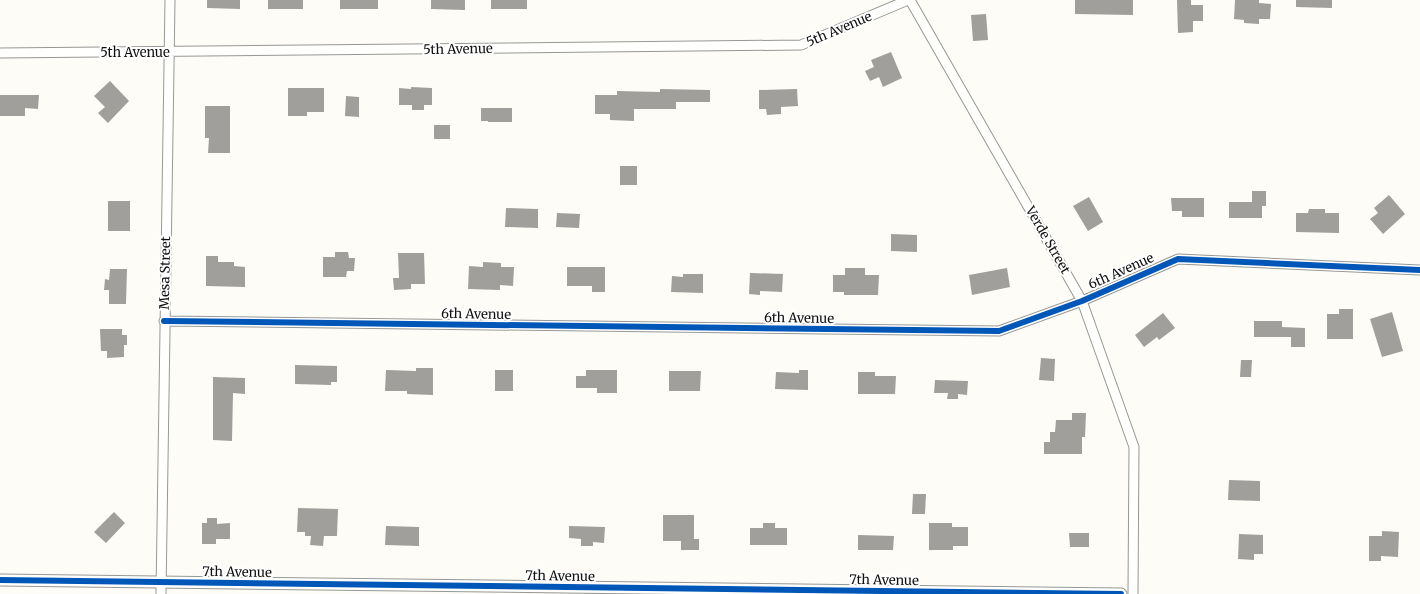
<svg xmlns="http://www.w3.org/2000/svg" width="1420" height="594" font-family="Merriweather,serif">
  <rect width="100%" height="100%" fill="#fdfcf7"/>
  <path fill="#a19f9c" d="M207,0H240V9L207,8Z
    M268,0H303V9H268Z
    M340,0H378V9H340Z
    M431,0H465V10L431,9Z
    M491,0H527V9H491Z
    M1075,0H1133V15L1075,14Z
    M1177,0H1191V5H1203V21H1193V32L1178,33Z
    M1235,0H1259V3L1271,4L1270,19H1259V24L1244,23V20L1234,19Z
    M1296,0H1332V8L1296,7Z
    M986,14L988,40L973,41L971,15Z
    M891,52L902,78L883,87L879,77L870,81L865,71L874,67L871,60Z
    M110,81L129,101L108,123L98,113L105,107L94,96Z
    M411,87L432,88V105H424V110H412V105H399V88L411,89Z
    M288,88H324V112H307V116H288Z
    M660,89L710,90V102H676V109H634V121L610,120V114H595V95H617V91L660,92Z
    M797,89L798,106L781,107V114L767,115L766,109H759V90Z
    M0,95H39L38,109L25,108V116H0Z
    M346,96L359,97V117L345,116Z
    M205,106H230V153H208L209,138H205Z
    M481,108H512V122H488V121H481Z
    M434,125H450V139H434Z
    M620,166H637V185H620Z
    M1252,191H1266V206H1262V218H1229V202H1252Z
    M1389,195L1405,214L1383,234L1370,219L1378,213L1374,208Z
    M1089,197L1103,222L1088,231L1073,206Z
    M1171,198H1204V217H1182V211H1172Z
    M108,201H130V231H108Z
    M506,208L538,209V228L505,227Z
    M1309,209H1325V213H1339V233L1296,232V213H1308Z
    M557,213L580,214L579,228L556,227Z
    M891,234L917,235V252L891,251Z
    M335,252H348L349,258H355L354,271H347L346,277H323V257H335Z
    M398,253H424L425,284H411V289L394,290L393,278H399Z
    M206,256H218V262H234V266L245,267V287L206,286Z
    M483,262L501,263V267H514L513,286L500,285V290L468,289L469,266L483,267Z
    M567,267H605V292H592V286H567Z
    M845,268H865V275H879L878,295H844V292H833V275H845Z
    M1007,268L1010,287L972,295L969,275Z
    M110,269H127L126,304H109V290H104L105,279L109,280Z
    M750,273L783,274L782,292L760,291V295L749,294Z
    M683,274H703V293L671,292L672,276L683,277Z
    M1339,309H1353V339H1327V314H1339Z
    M1392,312L1403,351L1382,357L1370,319Z
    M1163,313L1175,328L1159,340L1157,337L1144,347L1135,335Z
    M1254,321H1282V327L1305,328V347H1291V337H1254Z
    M100,329H122V335H127V345H124V357L107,358V351H101Z
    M1041,358L1055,359L1054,381L1039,380Z
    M1241,360H1252L1251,377H1240Z
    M295,365L337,366V382H331V385L295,384Z
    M416,368H433V395L407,394V391H385L386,370L416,371Z
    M495,370H513V391H495Z
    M586,370H617V393H597V388H576V376H586Z
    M799,370H808V390L775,389L776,372L799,373Z
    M669,371H701L700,391H669Z
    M858,372H875V376H896L895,394H858Z
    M213,377L245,378V394L233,393L232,441L213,440Z
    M935,380L968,381L967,395L958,394V399H947L948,393H934Z
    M1072,413H1086L1085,437H1082V454H1044V442H1050V432H1055L1056,420H1072Z
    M1229,480L1260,481V501L1228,500Z
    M913,494H926L925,514H912Z
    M298,508L338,509L337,536H324L323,546L310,545L311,536H305V532H297Z
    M114,512L125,523L106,543L94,532Z
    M663,515H694V539H699V550H681V541H663Z
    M207,518H217V524L230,523V539H216V544H202V523H207Z
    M763,523H775V528H787V545H750V528H763Z
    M929,523H952V527H968V546H953V550H929Z
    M386,526L419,527V546L385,545Z
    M569,526L605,527L604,543L593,542V546H581V539L569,538Z
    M1382,531L1399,532L1398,557L1381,556V561H1369V536H1382Z
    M1069,533H1089V547H1070Z
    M1239,534L1263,535V554H1254V560L1238,559Z
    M858,535L894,536L893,550H858Z"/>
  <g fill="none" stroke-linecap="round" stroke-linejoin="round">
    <g stroke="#979795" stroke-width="11">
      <path id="minor" d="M910,0L1082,301L1134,447L1133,594
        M0,53L801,45L908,0
        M164,321L999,331L1082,301L1178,259L1420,270
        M161,594L170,0"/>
    </g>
    <g stroke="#979795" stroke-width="13">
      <path id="tertiary" d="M0,580L1121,594"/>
    </g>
    <use href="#minor" stroke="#fffffe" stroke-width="9"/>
    <use href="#tertiary" stroke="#fffffe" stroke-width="11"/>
    <g stroke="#fff" stroke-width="8">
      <path id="cycleway" d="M164,321L999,331L1082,301L1178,259L1420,270
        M0,580L1121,594"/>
    </g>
    <use href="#cycleway" stroke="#0057b8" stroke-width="6"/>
  </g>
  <g text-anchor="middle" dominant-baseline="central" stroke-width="4" stroke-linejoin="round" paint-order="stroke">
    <g font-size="13" fill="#111" stroke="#fff">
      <text transform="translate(839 29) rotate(-23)">5th Avenue</text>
      <text transform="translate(458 49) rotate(-1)">5th Avenue</text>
      <text x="135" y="52">5th Avenue</text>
      <text transform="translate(1048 240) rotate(60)">Verde Street</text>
      <text transform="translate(1121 271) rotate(-24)">6th Avenue</text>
      <text transform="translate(165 273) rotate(-89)">Mesa Street</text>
      <text transform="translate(476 314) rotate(1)">6th Avenue</text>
      <text transform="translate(799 318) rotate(1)">6th Avenue</text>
      <text transform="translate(237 572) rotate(1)">7th Avenue</text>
      <text transform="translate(560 576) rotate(1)">7th Avenue</text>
      <text transform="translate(884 580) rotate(1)">7th Avenue</text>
    </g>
  </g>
</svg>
